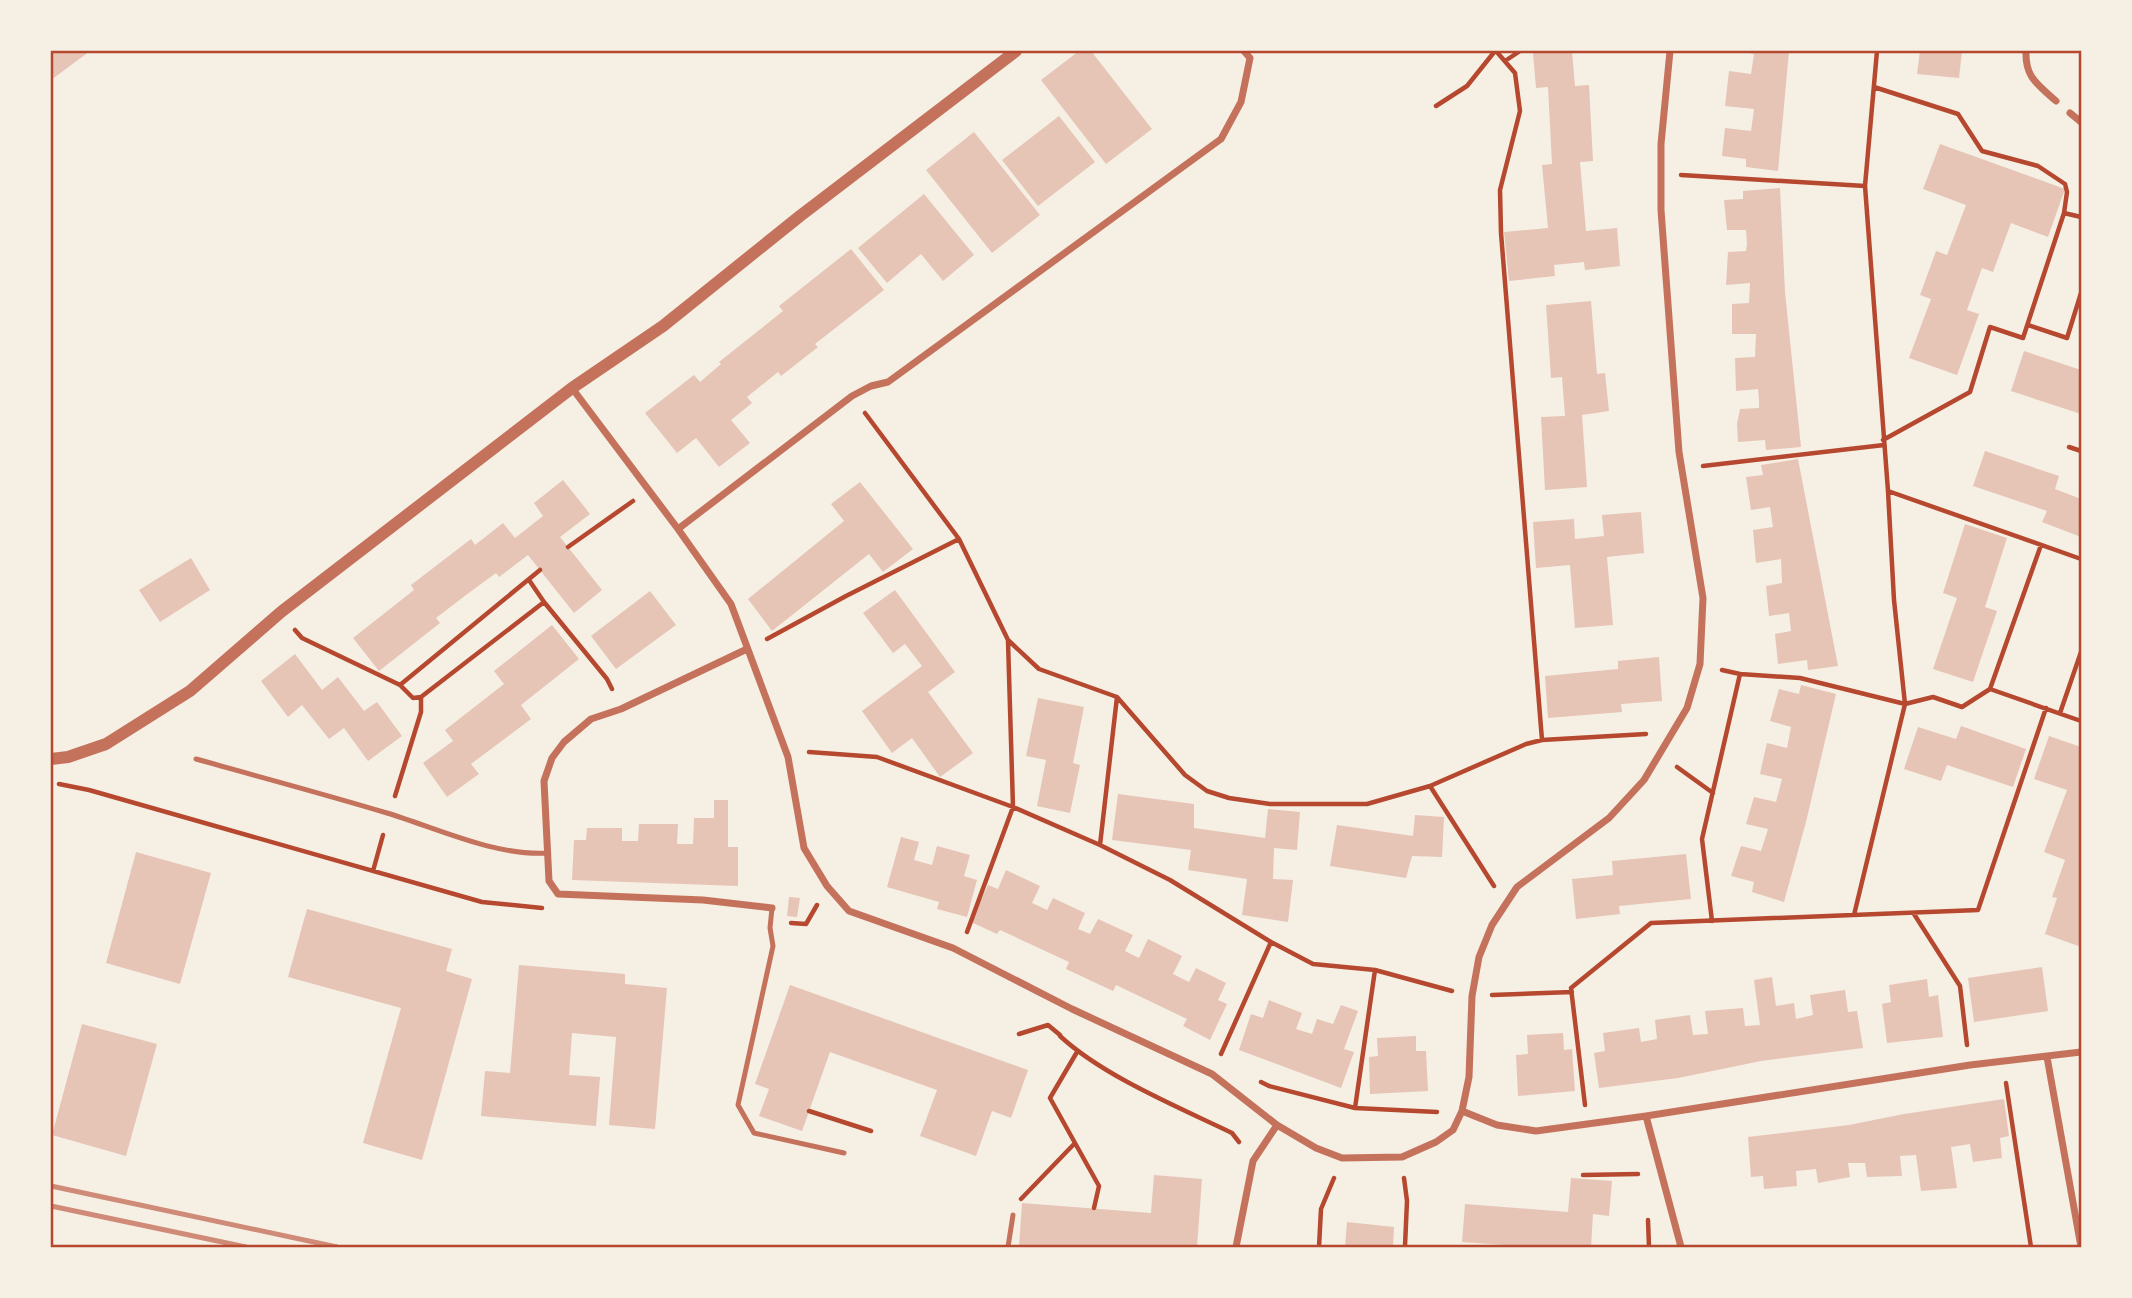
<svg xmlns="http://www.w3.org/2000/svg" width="2132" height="1298" font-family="Commissioner,sans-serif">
  <rect width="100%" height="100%" fill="#f6efe4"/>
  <path fill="#e6c5b7" d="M51,51H90L51,80Z
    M1079,51H1091L1152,129L1106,164L1041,80Z
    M1572,51L1575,86L1589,85L1593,161L1580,162L1586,231L1617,228L1620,266L1585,270L1584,262L1554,265L1555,276L1509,281L1504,232L1548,228L1542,165L1552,164L1548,87L1536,88L1533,53Z
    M1739,51H1789L1778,171L1746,167V159L1722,156L1725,128L1751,131L1754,109L1725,106L1729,71L1751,74L1754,54Z
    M1920,51H1962L1959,78L1917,74Z
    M1059,116L1095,162L1038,206L1002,160Z
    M974,132L1040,215L992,253L926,170Z
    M1940,144L2065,189L2048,237L2011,223L1993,272L1982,268L1967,310L1979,314L1957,375L1909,358L1931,299L1920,295L1936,251L1947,255L1966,205L1923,189Z
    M1780,188L1785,292L1801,447L1766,450L1765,440L1738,442L1737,424L1740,409L1759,408V400L1758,389L1736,391L1735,358L1755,357L1756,334H1732V304L1749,303L1750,283L1726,285L1728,252L1746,251L1747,244L1746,230H1727L1724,200L1743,199V191Z
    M924,194L974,255L943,281L921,254L887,283L858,248Z
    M851,249L884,290L815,344L818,347L781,376L778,372L747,397L752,403L731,420L750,443L719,467L696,438L677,453L645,413L694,375L700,382L721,364L719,362L783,311L779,306Z
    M1591,301L1597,374L1605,373L1609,411L1582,415L1587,487L1545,490L1541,417L1565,416L1562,377L1551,378L1546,305Z
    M2024,351L2081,370V414L2011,391Z
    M1985,451L2059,476L2055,489L2081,499V537L2042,522L2047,511L1973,486Z
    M1798,459L1838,666L1808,670L1807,660L1778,664L1775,634L1791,631L1789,613L1769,616L1766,586L1782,583L1781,559L1756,563L1753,530L1773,527L1770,507L1751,510L1746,477L1763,475L1761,465Z
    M563,480L590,514L560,537L602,590L574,613L528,555L499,577L496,573L466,595L436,618L440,623L379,671L353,638L414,590L411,585L471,539L475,545L503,523L515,538L543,516L534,503Z
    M860,482L913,549L883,572L869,554L772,631L748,599L844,521L831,504Z
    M1641,512L1644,553L1607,557L1613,625L1575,628L1570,565L1536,568L1533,522L1574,519L1575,539L1604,536L1602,515Z
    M1965,524L2007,538L1985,607L1997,611L1973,682L1933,669L1957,598L1943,593Z
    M191,558L210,590L160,622L139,590Z
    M895,590L955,672L928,692L973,753L940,777L912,738L892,753L862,711L922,666L905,644L893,653L863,613Z
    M650,591L676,625L616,669L591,636Z
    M552,625L579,659L521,705L531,719L471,764L479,774L447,797L423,763L453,741L445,730L504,684L494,671Z
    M295,654L322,690L338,677L364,711L377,702L402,736L368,761L344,728L329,739L302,705L288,717L261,681Z
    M1659,657L1662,701L1621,704L1622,712L1548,718L1545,676L1618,669V661Z
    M1801,685L1836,694L1806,822L1784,902L1752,892L1754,882L1731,876L1741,846L1761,851L1768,829L1746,824L1754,797L1776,802L1782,779L1760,774L1763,760L1767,743L1787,748L1791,727L1770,721L1779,689L1799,694Z
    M1038,698L1084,707L1073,763L1080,765L1070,813L1037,806L1046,760L1026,756Z
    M1961,726L2026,749L2013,787L1947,765L1941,781L1904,769L1918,727L1956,739Z
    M2049,736L2081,747V947L2045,934L2057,898L2052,897L2065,860L2044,852L2067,790L2034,779Z
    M1118,794L1194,804V828L1265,838L1268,809L1300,812L1297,850L1274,848L1273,879L1293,880L1288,922L1242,915L1247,879L1188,870L1191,850L1112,840Z
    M714,800H728V847H738V886L572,880L574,840H586L587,828H622V841H638L639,824H678L677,844H693L694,818H714Z
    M1415,815L1444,817L1442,857L1412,856L1406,878L1330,866L1337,825L1413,836Z
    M901,837L919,842L914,860L932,865L937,846L970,855L964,876L977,880L967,917L937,909L939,902L887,887Z
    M136,852L211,873L180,984L106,963Z
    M1686,854L1691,899L1619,906L1620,914L1576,919L1572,879L1613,875L1612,861Z
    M1006,870L1040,886L1032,903L1047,910L1053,898L1085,913L1078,929L1090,934L1098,919L1133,935L1125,951L1139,958L1148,939L1182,956L1173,974L1189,982L1196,968L1226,983L1218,1000L1227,1004L1210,1040L1183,1026L1187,1019L1162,1007L1116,985L1113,991L1066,969L1069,962L1000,930L997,934L971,922L988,885L998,889Z
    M789,897L800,898L797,917L787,916Z
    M307,909L452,949L446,971L472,979L422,1160L363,1143L401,1008L288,977Z
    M519,965L625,974V984L667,988L655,1129L609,1125L616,1037L572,1033L569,1075L600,1077L596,1126L481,1116L485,1071L510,1073Z
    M2042,967L2048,1011L1974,1022L1968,978Z
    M1772,977L1776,1006L1794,1003L1796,1019L1813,1015L1810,995L1845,990L1848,1012L1857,1011L1863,1048L1761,1061L1678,1078L1599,1088L1594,1053L1605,1051L1603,1033L1639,1028L1641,1042L1657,1039L1655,1020L1690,1015L1693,1035L1708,1034L1705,1011L1743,1008L1745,1026L1760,1025L1754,980Z
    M1927,979L1929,997L1938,995L1943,1037L1887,1043L1882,1004L1891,1002L1889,985Z
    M790,985L1028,1070L1011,1118L992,1111L976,1156L920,1136L937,1090L830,1052L802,1131L759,1116L769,1089L755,1084Z
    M1269,1000L1302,1013L1296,1029L1312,1034L1317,1019L1333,1024L1341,1005L1358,1011L1344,1049L1354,1052L1341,1088L1239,1050L1251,1014L1263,1018Z
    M82,1024L157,1044L126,1156L52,1135Z
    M1563,1033L1564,1050L1572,1049L1575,1091L1518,1096L1516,1055L1528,1054L1527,1035Z
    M1416,1036V1051H1426L1428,1091L1370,1094L1369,1057L1378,1056L1377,1038Z
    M2004,1099L2009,1136L2000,1138L2002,1158L1973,1162L1970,1144L1951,1147L1957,1188L1921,1191L1916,1155L1900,1156L1902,1176L1867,1177L1865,1163H1848L1850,1177L1818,1183L1816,1169L1796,1171L1797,1186L1764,1189L1763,1176L1751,1177L1748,1137L1849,1125L1904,1114Z
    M1154,1175L1202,1179L1197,1247H1019L1022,1203L1151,1213Z
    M1571,1178L1612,1181L1609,1216L1593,1214L1591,1247H1535L1462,1242L1465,1204L1568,1212Z
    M1347,1222L1394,1227L1393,1247H1345Z"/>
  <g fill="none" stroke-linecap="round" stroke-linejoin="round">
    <path stroke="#b5482f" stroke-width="4.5" d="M1496,51L1515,73L1520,111L1500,190L1501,233L1542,740
      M1505,61L1520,51
      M1874,87L1958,114L1982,151L2038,166L2065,184L2067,192L2064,213L2023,338L1990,327L1970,392L1883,440
      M1436,106L1467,86L1495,51
      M1681,175L1865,186
      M2064,213L2081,217
      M2028,325L2067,338L2081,293
      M865,413L959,539L1008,640L1039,669L1117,697L1185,775L1207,791L1229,798L1270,804H1367L1430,786L1526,744L1542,740L1646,734
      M2069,447L2081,451
      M1703,466L1884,445
      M1888,491L2081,559
      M568,547L633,501
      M529,580L544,602L607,679L612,689
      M295,630L302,638L400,685L413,698L421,697
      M767,639L846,596L959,539
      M1740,674L1800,678L1905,704L1933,697L1962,707L1990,689L2081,721
      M400,685L540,570
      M1990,689L2041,545
      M2060,713L2081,652
      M809,752L877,757L1013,807L1100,845L1170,880L1271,942L1313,964L1375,970L1452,991
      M1677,767L1713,793
      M59,784L89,790L482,902L542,908
      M1430,786L1494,886
      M395,796L421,712V697L544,602
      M1100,845L1117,697
      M373,871L383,835
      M1914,914L1960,986L1967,1045
      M1854,915L1905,704L1894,600L1888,491L1865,186L1877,51
      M1712,921L1702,839L1740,674L1722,670
      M791,923L806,924L817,905
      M967,932L1013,807L1008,641
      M1492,995L1572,992
      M1019,1034L1048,1025L1060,1035
      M1060,1036C1103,1076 1178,1107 1232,1133L1239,1142
      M1221,1054L1271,942
      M1261,1082L1269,1086L1355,1108L1437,1112
      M2006,1083L2031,1247
      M1585,1105L1571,988L1651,923L1978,910L2046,708
      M1355,1108L1375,970
      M809,1111L871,1131
      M1075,1143L1099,1186L1094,1208
      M1583,1175L1638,1174
      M1404,1178L1407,1201L1405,1246
      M1021,1199L1075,1143L1050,1098L1077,1052
      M1648,1220L1649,1247
      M1319,1247L1321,1209L1334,1178"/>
    <path stroke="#c5725c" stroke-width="5" d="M196,759C260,777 324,794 387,813C439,829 494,856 548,853
      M772,908L770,928L773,946L738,1105L754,1133L844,1153
      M1008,1247L1013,1215"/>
    <path stroke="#c5725c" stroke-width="7" d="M2026,51C2025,77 2037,84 2056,101
      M2070,113L2081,122
      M572,388L678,529L731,604L788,757L804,848L827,886L849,911L953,948L1072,1009L1212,1074L1277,1125L1316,1148L1342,1158L1402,1157L1436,1142L1453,1130L1462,1111L1469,1077L1472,996L1479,957L1492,925L1517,887L1609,818L1644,780L1687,708L1700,664L1703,598L1679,452L1661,210V144L1670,51
      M678,529L852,396L871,386L888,382L1221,139L1241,102L1250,58L1244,51
      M747,649L621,709L591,719L564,742L552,758L544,781L549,881L558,894L703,900L772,908
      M2047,1057L2081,1247
      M1462,1111L1497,1125L1536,1131L1646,1116L1970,1065L2081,1052
      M1646,1116L1681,1247
      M1236,1247L1253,1161L1277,1125"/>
    <path stroke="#c5725c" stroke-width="12" d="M51,759L68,757L106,744L190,691L281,612L572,388L663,326L800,216L1016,51"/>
    <path stroke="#cf8b77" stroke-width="5" d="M51,1186L337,1247
      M51,1206L246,1247"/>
  </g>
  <rect width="2132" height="1298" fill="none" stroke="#f6efe4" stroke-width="105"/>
  <rect x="52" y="52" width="2028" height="1194" fill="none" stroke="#b5482f" stroke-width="2.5"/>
</svg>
